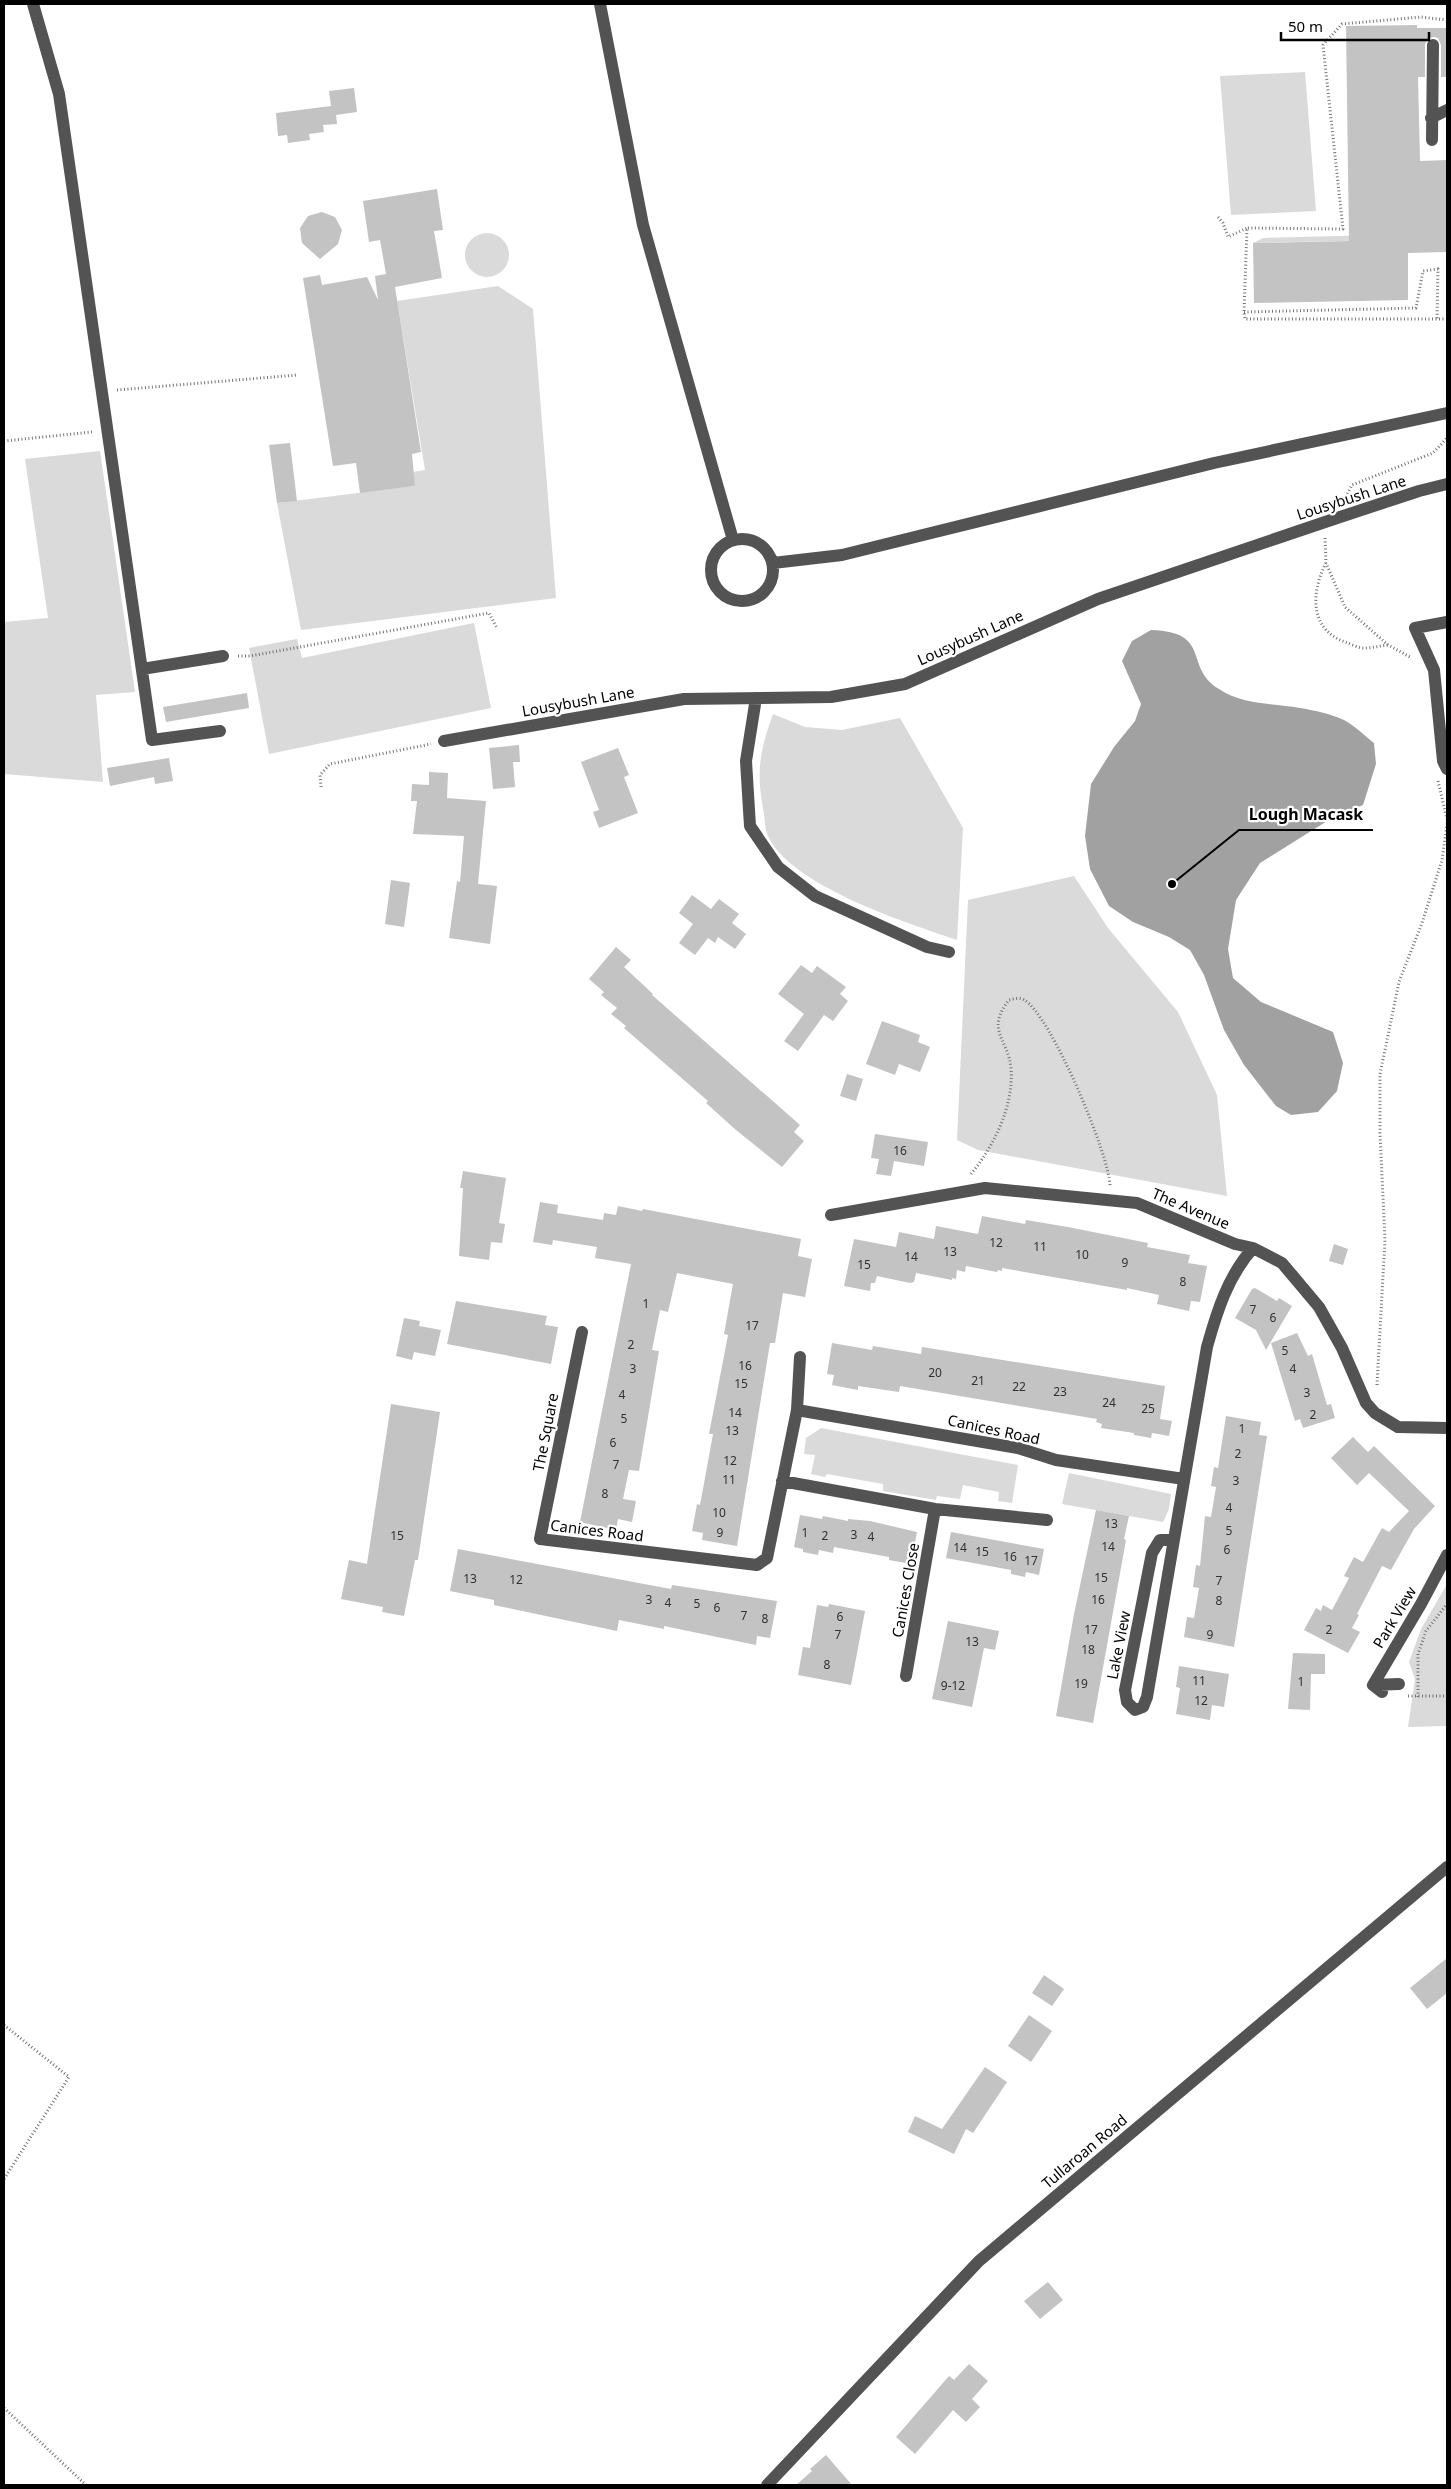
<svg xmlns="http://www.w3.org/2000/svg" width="1451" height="2489" font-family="'Noto Sans',sans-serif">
  <rect width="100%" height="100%" fill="#fff"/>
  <path fill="#dadada" d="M1305,72L1316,211L1231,215L1220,76Z
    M465 255a22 22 0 1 1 44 0a22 22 0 1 1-44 0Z
    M1377,235L1388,240L1253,243L1263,238Z
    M498,286L533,309L556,598L301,630L277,503L415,486L413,472L425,470L397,301Z
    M100,451L135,692L96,695L103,782L4,774V622L48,618L25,459Z
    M474,623L491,708L269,754L249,648L297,639L302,658Z
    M773,714L805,727L842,730L900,718L963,828L957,940C907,923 791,886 768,836C765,830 765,821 764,814C756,772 759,754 773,714Z
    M1074,876L1108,928L1178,1012L1217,1095L1227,1196L978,1150L957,1140L968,900Z
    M821,1428L1018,1465L1012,1503L998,1501L999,1492L963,1485L960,1499L937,1496L936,1500L883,1491V1484L827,1474L825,1477L811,1474L815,1455L804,1454L806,1438Z
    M1069,1473L1171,1494L1169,1509L1163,1522L1062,1504Z
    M1447,1584V1726L1408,1727L1415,1679L1409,1662L1421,1629Z"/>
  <path fill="#a1a1a1" d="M1151,630C1213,632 1183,667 1219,689C1243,705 1272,703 1300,708C1313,710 1331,714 1344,720C1354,725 1365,736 1374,743L1376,764L1363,805L1332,818L1260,863L1236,900L1228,949L1233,978L1261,1002L1333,1032L1343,1063L1337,1091L1318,1112L1291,1115L1276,1106L1244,1065L1224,1030L1204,975L1190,950L1169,937L1133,922L1109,906L1090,869L1085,836L1091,784L1114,747L1135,721L1141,704L1122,661L1132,641Z"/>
  <path fill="#c3c3c3" d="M1417,25V28H1447V77H1441V45L1438,38L1434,37L1429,38L1425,44V77H1418L1420,161L1447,160V252L1408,253V300L1254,303L1253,243L1349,241L1346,26Z
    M354,88L357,112L336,115L337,124L323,125L324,132L309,134L310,140L288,143L287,135L278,136L276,113L331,106L329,91Z
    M437,189L443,230L434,231L442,278L395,287L421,452L412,454L415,486L360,493L356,463L333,466L303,278L320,275L322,285L367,277L378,300L375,276L386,274L380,240L369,242L363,201Z
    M322,212L335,217L342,230L338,244L320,259L302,243L300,228L308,216Z
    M290,443L297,501L277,503L269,445Z
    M247,693L249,708L166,722L163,707Z
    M519,745L520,762H513L515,787L493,789L489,748Z
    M618,748L629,775L624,777L638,813L599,828L593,812L599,810L581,762Z
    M169,758L173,781L155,784L154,777L110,786L107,768Z
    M429,772L448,773L447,798L486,801L478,884L497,886L490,944L449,938L457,881L460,882L464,836L413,834L417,801H411L412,784L429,785Z
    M391,880L410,883L404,927L385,924Z
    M692,895L711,909L719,899L739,914L732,923L746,934L735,949L718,937L715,943L708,938L695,955L679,943L693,924L679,913Z
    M616,947L631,960L624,967L653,994L652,995L800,1125L794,1132L804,1141L782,1167L736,1130L706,1103L708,1101L624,1028L626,1026L611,1014L617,1008L601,995L604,992L589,979Z
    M801,965L812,973L817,966L846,987L840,994L848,1001L833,1021L824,1015L798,1051L784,1041L804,1014L778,994Z
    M882,1021L920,1035L918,1042L930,1047L920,1072L899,1064L895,1075L866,1064Z
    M847,1074L863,1079L856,1101L840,1096Z
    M875,1134L928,1142L924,1166L894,1161L891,1176L876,1174L879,1159L871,1158Z
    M463,1171L506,1178L499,1223L505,1224L502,1243L491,1242L489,1260L459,1256L463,1188H460Z
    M540,1202L558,1205L557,1213L603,1220L604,1213L616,1215L618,1206L642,1211L643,1209L801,1239L798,1256L812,1259L805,1297L783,1293L775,1343H770L737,1546L702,1540L703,1533L692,1531L697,1504L700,1505L713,1434H709L728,1335L724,1334L733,1284L677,1273L668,1312L660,1310L652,1350L659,1351L639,1471L629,1470L623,1499L636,1501L632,1522L618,1519L616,1530L580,1522L631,1264L595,1258L597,1247L553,1240L552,1245L533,1242Z
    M982,1216L1025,1224L1026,1220L1068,1227L1148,1243L1147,1247L1190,1255L1188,1263L1207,1266L1200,1302L1191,1301L1189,1311L1157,1304L1159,1295L1127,1288V1290L1002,1268V1271L998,1270L997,1272L966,1266L965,1272L957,1270L956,1279L952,1278V1280L916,1273L914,1282L910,1283L877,1276L875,1283H871L870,1291L844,1286L854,1239L896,1247L899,1232L934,1239L936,1226L978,1234Z
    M1334,1244L1348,1249L1343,1265L1329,1261Z
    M1255,1288L1277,1301L1279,1298L1292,1306L1266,1350L1256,1330L1235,1318L1252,1289Z
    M456,1301L547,1316L545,1325L558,1327L551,1364L447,1344Z
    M404,1318L420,1321L419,1326L441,1330L435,1356L414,1352L412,1360L396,1356Z
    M1297,1333L1308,1356L1312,1354L1327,1405L1331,1404L1335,1418L1303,1428L1300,1419L1295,1421L1271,1343Z
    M832,1343L872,1350L873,1346L921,1354L922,1347L1165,1386L1160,1419L1172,1421L1169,1436L1152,1433L1151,1438L1134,1435V1433L1101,1428L1102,1424L1096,1422L1097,1419L900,1386L899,1392L858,1386V1390L832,1385L834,1375L827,1374Z
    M391,1404L440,1412L418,1560H415L404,1616L382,1612L383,1607L341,1599L349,1560L367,1564Z
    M1226,1416L1261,1422L1259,1435L1267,1436L1234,1647L1184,1637L1187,1617L1194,1618L1199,1588L1193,1587L1196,1565L1200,1566L1205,1516L1211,1517L1216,1487L1211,1486L1214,1467L1218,1468Z
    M1353,1437L1368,1452L1374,1446L1435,1506L1414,1529L1391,1570L1382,1566L1357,1614L1359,1615L1352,1628L1360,1632L1348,1653L1304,1630L1316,1608L1321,1611L1323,1605L1332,1610L1349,1578L1344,1576L1354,1557L1363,1562L1382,1528L1389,1532L1409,1511L1369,1473L1357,1485L1331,1458Z
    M1096,1510L1129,1516L1124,1539L1126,1540L1093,1723L1056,1716L1074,1614Z
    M800,1515L822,1519L823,1516L848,1521V1519L870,1521L917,1532L911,1564L889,1560V1557L834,1547L833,1553L819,1550L818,1555L803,1552V1549L794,1547Z
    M951,1532L1044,1549L1039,1575L1026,1572L1025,1577L1011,1574V1570L946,1558Z
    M458,1549L671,1589L672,1585L777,1601L770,1638L757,1636L756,1645L664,1626V1629L619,1620L617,1631L494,1605V1600L450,1591Z
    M829,1604L865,1611L851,1685L798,1675L803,1647L810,1648L817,1605L828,1607Z
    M948,1621L999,1631L995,1650L984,1648L972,1707L932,1699Z
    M1293,1653L1325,1654V1674H1311L1310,1710L1288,1709Z
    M1179,1666L1229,1674L1224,1707L1212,1705L1210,1720L1176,1714L1180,1688L1176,1687Z
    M1447,1958V1993L1427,2009L1410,1988Z
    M1044,1975L1064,1989L1052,2006L1032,1993Z
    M1029,2015L1052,2031L1031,2062L1008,2046Z
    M985,2067L1007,2082L973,2133L966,2129L954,2154L908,2132L915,2116L942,2129Z
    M1048,2282L1063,2300L1040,2319L1024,2301Z
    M969,2364L988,2381L972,2399L980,2407L966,2422L953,2410L915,2454L896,2437L949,2376L954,2380Z
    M826,2455L852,2485H796L812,2471L810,2469Z"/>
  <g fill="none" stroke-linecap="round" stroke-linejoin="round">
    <path stroke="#757575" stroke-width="3" stroke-dasharray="1 2.5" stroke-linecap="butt" d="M1447,20L1421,17L1342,24L1323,45L1343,229L1247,228L1244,312L1245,319H1447
      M1218,217L1223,223L1228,237L1247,228
      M1244,312L1416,308L1423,271L1438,269L1437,319
      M117,390L297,375
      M4,441L92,432
      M1344,500L1352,485L1433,453L1447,438
      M1325,538L1326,563L1345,607L1388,645L1410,657
      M1326,563C1311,592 1309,629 1345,642C1351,644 1358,648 1364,648C1372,648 1380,646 1388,645
      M238,656H250L489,613L497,628
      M1438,781L1447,819
      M321,787L320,775L330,764L431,744
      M971,1174C994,1146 1014,1106 1011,1068C1008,1038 985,1031 1009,1000C1014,999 1020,997 1024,1000C1050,1013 1110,1156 1110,1186
      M1377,1385L1385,1240L1380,1133V1074L1399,982L1422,923L1442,860L1447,824
      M1408,1696H1447
      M1418,1697V1654L1426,1631L1447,1604
      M4,2025L69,2077L4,2179
      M4,2408L86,2485"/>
    <path stroke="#535353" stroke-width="12" d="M33,4L59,94L152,740L220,731
      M600,4L643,225L733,540
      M1431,118L1447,110
      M1432,140L1433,45
      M711 570a31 31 0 1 1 62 0a31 31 0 1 1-62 0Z
      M773,563L842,555L1214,463L1447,413
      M1447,622L1415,628L1434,670L1443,761L1447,769
      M142,669L223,656
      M756,698L746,761L750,826L778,867L815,896L927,947L949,952
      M444,741L684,699L831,697L905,684L1098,599L1337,518L1419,491L1447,484
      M831,1215L985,1188L1137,1203L1235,1244L1253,1248L1282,1263L1319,1307L1342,1348L1366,1403L1375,1413L1398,1427L1447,1428
      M582,1332L540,1539L757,1565L767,1558L797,1410L800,1357
      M797,1410L1018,1448L1056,1460L1184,1479
      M782,1481L935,1509L1047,1520
      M1172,1540H1160L1152,1553L1125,1690L1127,1702L1135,1710L1143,1707L1147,1697L1207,1347C1217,1311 1228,1276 1253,1248
      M906,1676L935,1509
      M1373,1685L1399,1684
      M1382,1692L1373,1685L1421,1604L1447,1555
      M767,2485L979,2261L1447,1867"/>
  </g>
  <g text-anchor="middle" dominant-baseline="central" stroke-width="4.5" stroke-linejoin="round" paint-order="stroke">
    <g font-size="12" fill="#313131">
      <text x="900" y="1150">16</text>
      <text x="996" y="1242">12</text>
      <text x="1040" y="1246">11</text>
      <text x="950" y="1251">13</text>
      <text x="1082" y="1254">10</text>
      <text x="911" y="1256">14</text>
      <text x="1125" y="1262">9</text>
      <text x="864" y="1264">15</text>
      <text x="1183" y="1281">8</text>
      <text x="646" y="1303">1</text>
      <text x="1253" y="1309">7</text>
      <text x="1273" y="1317">6</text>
      <text x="752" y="1325">17</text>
      <text x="631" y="1344">2</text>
      <text x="1285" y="1350">5</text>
      <text x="745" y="1365">16</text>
      <text x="633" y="1368">3</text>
      <text x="1293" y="1368">4</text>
      <text x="935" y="1372">20</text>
      <text x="978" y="1380">21</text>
      <text x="741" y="1383">15</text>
      <text x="1019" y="1386">22</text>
      <text x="1060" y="1391">23</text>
      <text x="1307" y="1392">3</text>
      <text x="622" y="1394">4</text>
      <text x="1109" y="1402">24</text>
      <text x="1148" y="1408">25</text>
      <text x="735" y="1412">14</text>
      <text x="1313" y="1414">2</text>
      <text x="624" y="1418">5</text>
      <text x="1242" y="1428">1</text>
      <text x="732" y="1430">13</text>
      <text x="613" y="1442">6</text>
      <text x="1238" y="1453">2</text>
      <text x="730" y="1460">12</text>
      <text x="616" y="1464">7</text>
      <text x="729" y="1479">11</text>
      <text x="1236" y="1480">3</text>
      <text x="605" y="1493">8</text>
      <text x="1229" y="1507">4</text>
      <text x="719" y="1512">10</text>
      <text x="1111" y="1523">13</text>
      <text x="1229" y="1530">5</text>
      <text x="720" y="1532">9</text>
      <text x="805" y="1532">1</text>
      <text x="854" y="1534">3</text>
      <text x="397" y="1535">15</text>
      <text x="825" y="1535">2</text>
      <text x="871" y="1536">4</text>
      <text x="1108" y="1546">14</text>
      <text x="960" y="1547">14</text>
      <text x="1227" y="1549">6</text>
      <text x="982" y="1551">15</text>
      <text x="1010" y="1556">16</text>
      <text x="1031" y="1560">17</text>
      <text x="1101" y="1577">15</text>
      <text x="470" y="1578">13</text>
      <text x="516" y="1579">12</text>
      <text x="1219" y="1580">7</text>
      <text x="649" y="1599">3</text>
      <text x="1098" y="1599">16</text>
      <text x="1219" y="1600">8</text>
      <text x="668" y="1602">4</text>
      <text x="697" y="1603">5</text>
      <text x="717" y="1607">6</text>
      <text x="744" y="1615">7</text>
      <text x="840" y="1616">6</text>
      <text x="765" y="1618">8</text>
      <text x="1091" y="1629">17</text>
      <text x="1329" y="1629">2</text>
      <text x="838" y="1634">7</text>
      <text x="1210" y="1634">9</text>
      <text x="972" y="1641">13</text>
      <text x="1088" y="1649">18</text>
      <text x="827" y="1664">8</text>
      <text x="1199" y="1680">11</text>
      <text x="1301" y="1681">1</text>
      <text x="1081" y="1683">19</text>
      <text x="953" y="1685">9-12</text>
      <text x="1201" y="1700">12</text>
    </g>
    <g font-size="15" fill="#000" stroke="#fff">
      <text transform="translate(1351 497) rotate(-18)">Lousybush Lane</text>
      <text transform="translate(970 637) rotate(-24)">Lousybush Lane</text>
      <text transform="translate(578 701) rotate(-10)">Lousybush Lane</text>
      <text transform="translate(1191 1208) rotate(23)">The Avenue</text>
      <text transform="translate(994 1429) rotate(12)">Canices Road</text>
      <text transform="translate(545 1432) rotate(-79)">The Square</text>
      <text transform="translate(597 1530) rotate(7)">Canices Road</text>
      <text transform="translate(905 1590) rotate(-80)">Canices Close</text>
      <text transform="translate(1394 1617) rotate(-59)">Park View</text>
      <text transform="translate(1118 1645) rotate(-79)">Lake View</text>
      <text transform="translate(1084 2151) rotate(-40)">Tullaroan Road</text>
    </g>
  </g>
  <path fill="none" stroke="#000" stroke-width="2" d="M1172 884L1239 830H1373"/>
  <circle fill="#000" stroke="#fff" stroke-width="2" cx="1172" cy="884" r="5"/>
  <g font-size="16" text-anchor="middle" font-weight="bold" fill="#000" stroke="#fff" stroke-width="4.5" stroke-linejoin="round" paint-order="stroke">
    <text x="1306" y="820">Lough Macask</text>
  </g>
  <rect width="1451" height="2489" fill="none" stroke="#000000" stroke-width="10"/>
  <path d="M1281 32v8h148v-8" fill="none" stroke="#000000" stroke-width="2.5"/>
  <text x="1288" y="32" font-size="15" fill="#000000" stroke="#ffffff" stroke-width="4" paint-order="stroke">50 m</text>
</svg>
